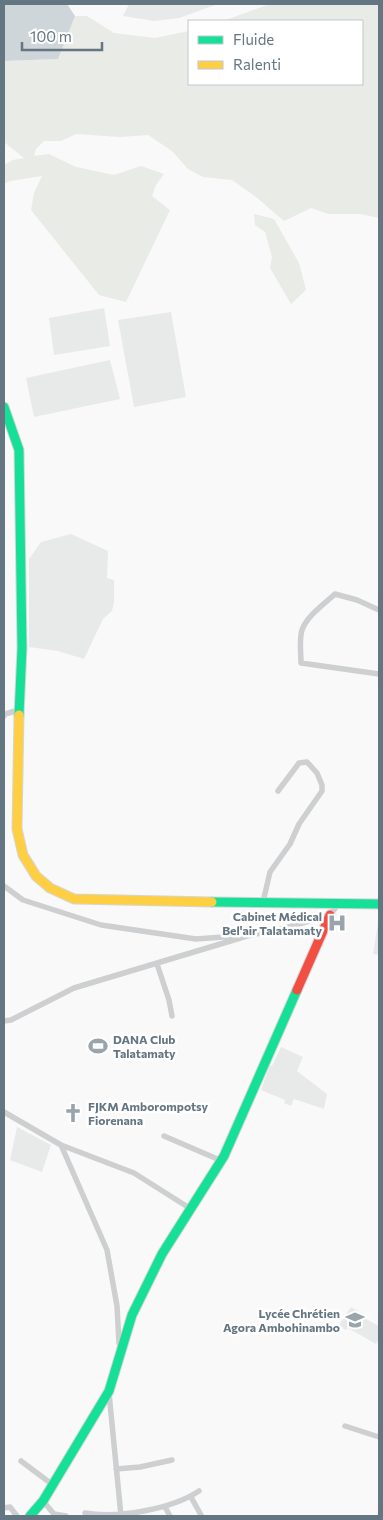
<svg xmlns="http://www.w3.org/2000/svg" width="383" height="1520" font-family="Commissioner,sans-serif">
  <rect width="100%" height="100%" fill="#f9f9f9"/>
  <path fill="#e8e9e9" d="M129,4H218L179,18L154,21L123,16Z
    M104,308L110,346L54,355L49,318Z
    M171,312L186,397L134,407L118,320Z
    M110,360L120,399L34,417L26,378Z
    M71,534L108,551L107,578L114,580V602L112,611L103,619L84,659L58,651L29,647V559L41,542Z
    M378,923H379V955L373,954Z
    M281,1047L303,1057L297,1071L327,1094L324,1109L294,1099L291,1106L284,1103L285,1100L261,1090L270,1065L272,1066Z
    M17,1127L51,1145L42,1172L10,1160Z
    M351,1307L358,1311L357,1314L379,1326V1338L376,1344L348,1328L346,1330L338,1326Z"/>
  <path fill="#e8ebe6" d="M270,4H379V218L360,214H328L311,208L284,221L256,197L232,180L203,177L188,169L172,151L148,135L120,137L76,134L61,141H44L36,149L34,156L49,154L76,167L114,175L141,166L164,174L156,185L152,196L170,210L126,302L99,295L31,210L34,193L42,176L10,181L4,184V165L13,160L24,158L4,142V61L57,59L75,16H87L114,33L155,38L189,31V84H362V21H223Z
    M254,214L274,219L299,263L306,290L291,304L270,268L272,257L265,232L255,225Z"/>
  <path fill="#ced6d9" d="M4,4H67L75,16L58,59L4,61Z"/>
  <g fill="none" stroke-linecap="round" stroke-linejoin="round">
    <g stroke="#d5d6d7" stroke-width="11">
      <path id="fast" d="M4,407L19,450L22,648L19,715
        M212,902L379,904
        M30,1516L43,1501L109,1391L132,1315L162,1254L224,1156L297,990"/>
    </g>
    <g stroke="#d5d6d7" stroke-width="11">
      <path id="slow" d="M19,715L17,829L23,855L36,876L50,888L74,899L212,902"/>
    </g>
    <g stroke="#d5d6d7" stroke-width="11">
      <path id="jam" d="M297,990L330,915"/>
    </g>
    <path stroke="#cecfd0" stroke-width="5.5" d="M379,610L357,600L335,594C324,604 307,616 302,630C299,640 301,653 301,663L379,674
      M4,716L5,714L19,710
      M4,886L23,900L101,925L196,939L237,936
      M263,902L270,872L290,844L299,824L322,791V785L317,773L307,762L299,763L278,791
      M157,964L169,1000L172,1016
      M4,1021L11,1020L74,988L247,936L285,928L330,915L339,903
      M4,1112L61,1145L107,1250L117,1306L119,1343L121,1350
      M164,1136L222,1161
      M61,1145L134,1173L191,1209
      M109,1393L121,1516
      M345,1426L379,1437
      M21,1461L53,1485
      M116,1469L140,1467L172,1460
      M191,1497L201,1515
      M43,1501L54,1514L66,1516
      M165,1507L170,1516
      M4,1508L10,1507L17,1516
      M85,1513C117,1519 172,1509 199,1491"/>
    <use href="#fast" stroke="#16e098" stroke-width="9"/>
    <use href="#slow" stroke="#ffcf43" stroke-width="9"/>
    <use href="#jam" stroke="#f24e42" stroke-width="9"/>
  </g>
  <defs>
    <g id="hospital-bare" transform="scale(1.5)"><path d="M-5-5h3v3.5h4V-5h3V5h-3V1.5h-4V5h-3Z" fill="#99a4ac" stroke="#fff" stroke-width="2.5" paint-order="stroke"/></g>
    <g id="stadium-bare" transform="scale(1.5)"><path d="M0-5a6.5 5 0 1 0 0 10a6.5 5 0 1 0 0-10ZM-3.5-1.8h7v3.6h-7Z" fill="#99a4ac" stroke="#fff" stroke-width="2.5" paint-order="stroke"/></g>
    <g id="church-bare" transform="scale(1.5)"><path d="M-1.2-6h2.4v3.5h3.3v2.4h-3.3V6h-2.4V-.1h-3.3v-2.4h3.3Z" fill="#99a4ac" stroke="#fff" stroke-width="2.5" paint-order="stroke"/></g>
    <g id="school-bare" transform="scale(1.5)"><path d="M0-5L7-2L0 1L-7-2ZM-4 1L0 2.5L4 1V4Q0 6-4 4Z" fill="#99a4ac" stroke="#fff" stroke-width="2.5" paint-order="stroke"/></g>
  </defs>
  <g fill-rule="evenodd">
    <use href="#hospital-bare" x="337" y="923"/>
    <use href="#stadium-bare" x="98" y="1046"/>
    <use href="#church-bare" x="73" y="1113"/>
    <use href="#school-bare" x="355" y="1320"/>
  </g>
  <g text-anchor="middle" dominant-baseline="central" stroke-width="5" stroke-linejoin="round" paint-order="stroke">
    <g font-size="12" font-weight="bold" fill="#657683" stroke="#fff" text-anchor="end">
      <text x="322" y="916">Cabinet Médical<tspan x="322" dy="14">Bel'air Talatamaty</tspan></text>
      <text x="113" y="1039" text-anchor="start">DANA Club<tspan x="113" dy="14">Talatamaty</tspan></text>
      <text x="88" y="1106" text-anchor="start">FJKM Amborompotsy<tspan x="88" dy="14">Fiorenana</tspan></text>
      <text x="340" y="1313">Lycée Chrétien<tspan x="340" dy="14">Agora Ambohinambo</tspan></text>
    </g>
  </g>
  <rect width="383" height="1520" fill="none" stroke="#657683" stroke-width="10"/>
  <rect x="188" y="20" width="175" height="65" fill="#ffffff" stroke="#c1c8cd"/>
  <rect x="198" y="36" width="25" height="8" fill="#16e098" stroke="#c1c8cd"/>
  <text x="233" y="45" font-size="15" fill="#657683">Fluide</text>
  <rect x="198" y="61" width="25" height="8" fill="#ffcf43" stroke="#c1c8cd"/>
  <text x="233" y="70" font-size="15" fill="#657683">Ralenti</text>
  <path d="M22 42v8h80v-8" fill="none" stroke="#657683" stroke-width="2.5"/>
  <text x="30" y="42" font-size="15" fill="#657683" stroke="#ffffff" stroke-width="4" paint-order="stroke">100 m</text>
</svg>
